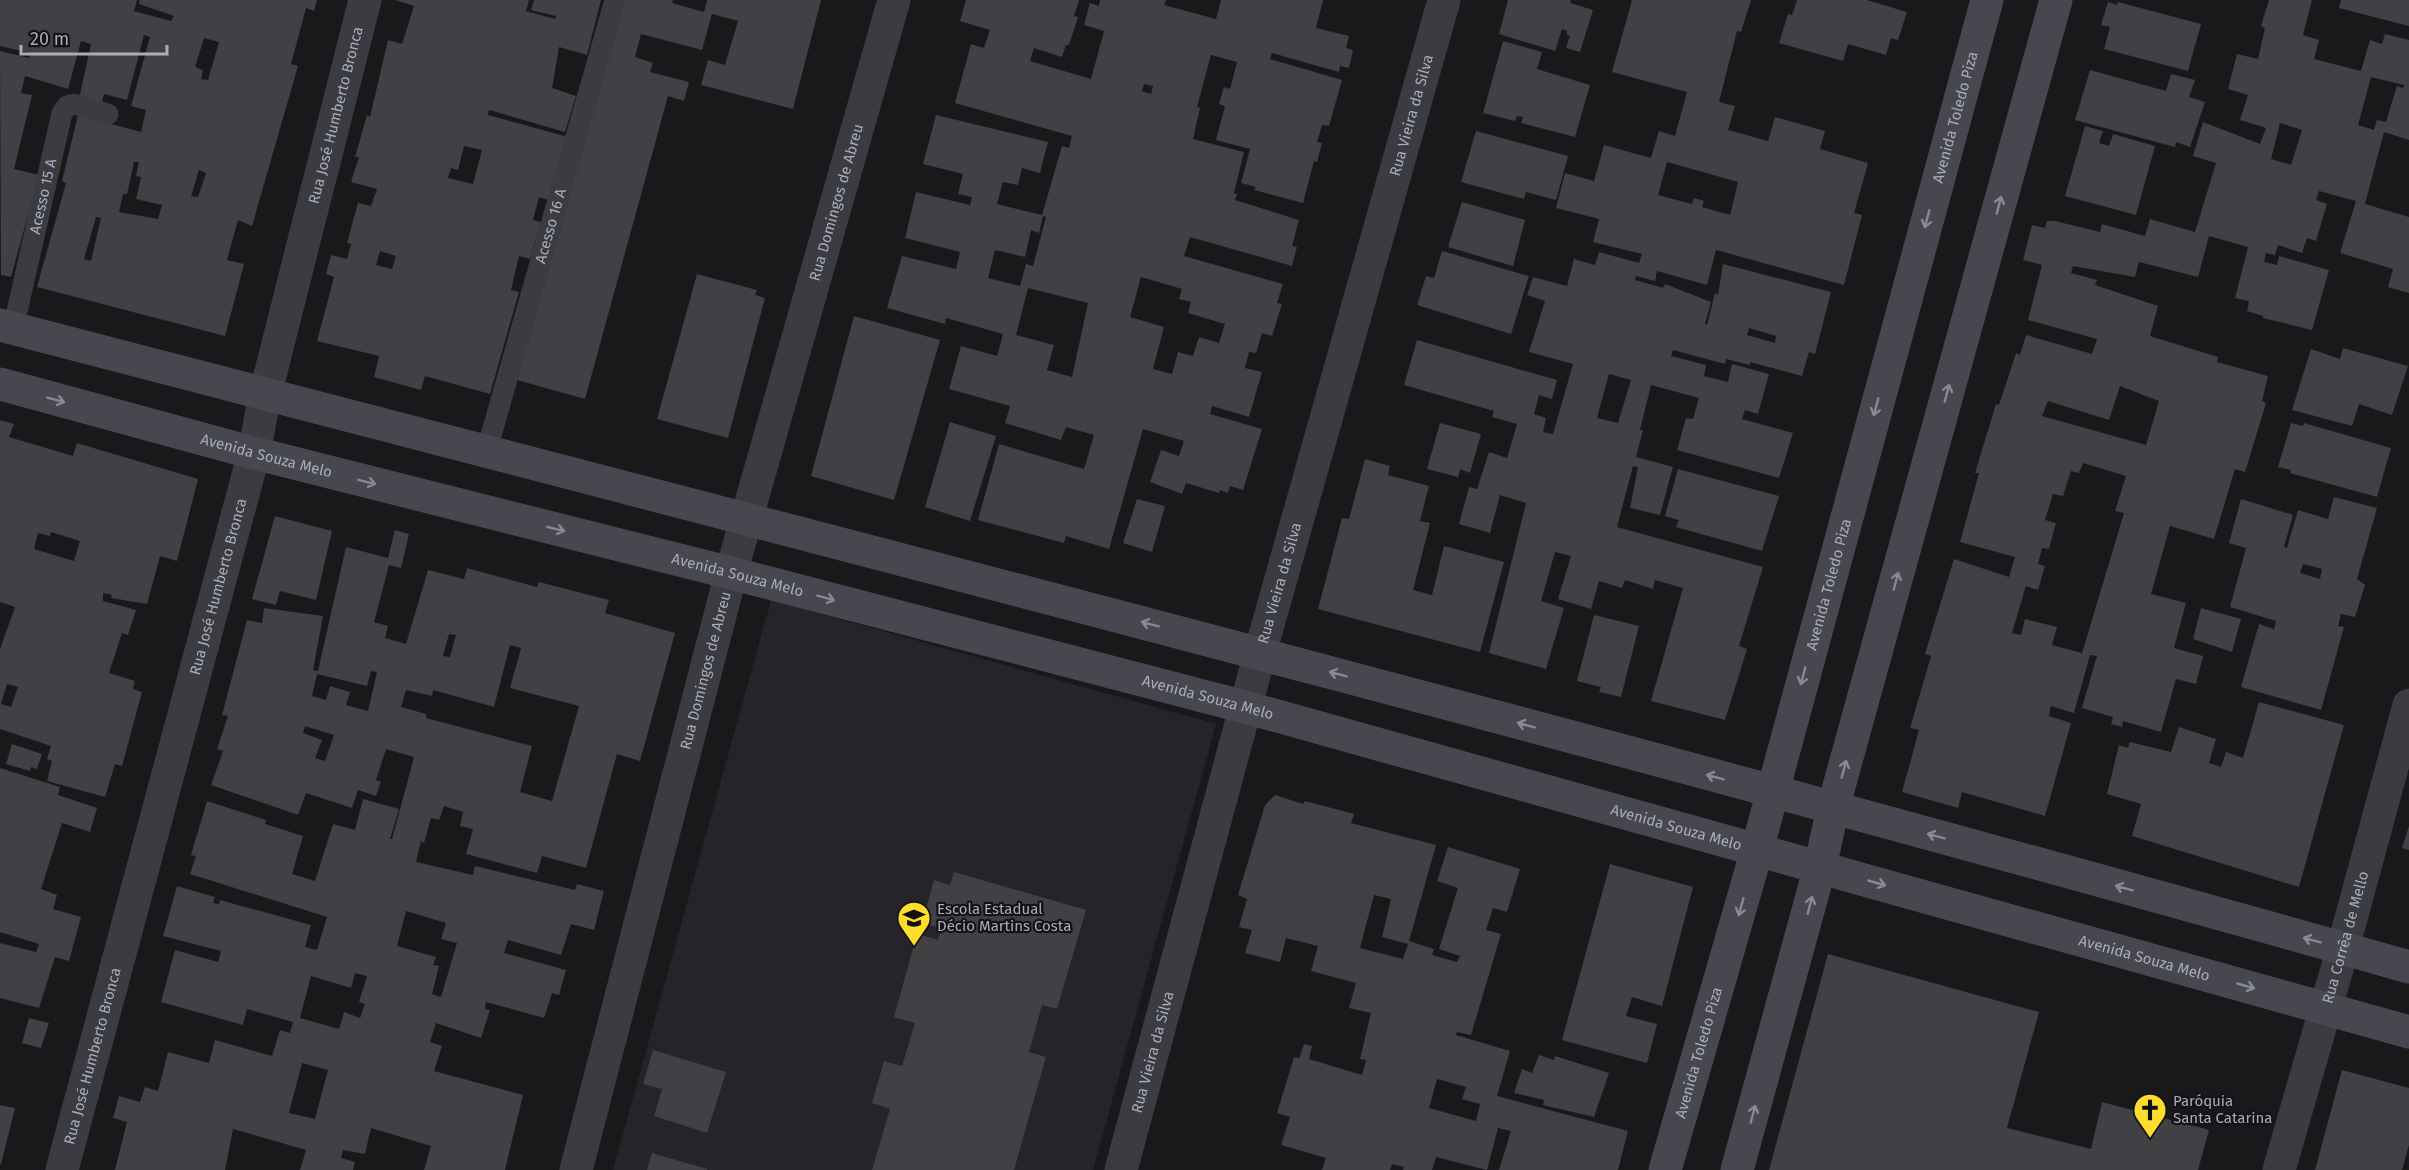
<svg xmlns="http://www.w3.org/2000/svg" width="2409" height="1170" font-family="'Fira Sans',sans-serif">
  <rect width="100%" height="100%" fill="#19181b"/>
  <path fill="#252428" d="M771,600L1216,724L1093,1170H613Z"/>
  <path fill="#404045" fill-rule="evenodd" d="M0,0H137L134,11L171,21L174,16L139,4L140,0H317L314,11L306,8L291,64L298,66L252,226L238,220L227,260L244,264L225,336L37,287L66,183L62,181L78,115L141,132L146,110L131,106L150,37L144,35L127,100L104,94L101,105L79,99L91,44L81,41L68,89L25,76L21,93L32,95L14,169L39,175L11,277L1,275L0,51L29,58L30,53L0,46ZM204,38L219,42L208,80L201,79L203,70L195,67ZM134,162H139L136,176L141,177L136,199L162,205L158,219L119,212L123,194H127ZM199,170L206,173L198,197L191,196ZM96,217L101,218L91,261L84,259Z
    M395,0H529L526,11L555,19L556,16L531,10L534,0H601L587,55L559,47L552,88L576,96L565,132L489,110L488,115L568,137L552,201L539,197L533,220L541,222L530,259L519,256L511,290L519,292L490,394L425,376L421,390L374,377L379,356L317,341L334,277L326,274L331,255L347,259L351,244L347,243L358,203L371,206L377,189L351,182L359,157H355L367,115L370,117L388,40L402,44L414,6ZM464,146L482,150L473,184L448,178L451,168L458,170ZM380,251L396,256L392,269L376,265Z
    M624,0H673L672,3L704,12L707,0H821L793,109L701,85L708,60L725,65L738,21L712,14L702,50L641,34L635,57L653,63L650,72L689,82L684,101L668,96L585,399L517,380Z
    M966,0H1079L1074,16L1078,17L1069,45H1066L1062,57L1034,48L1030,61L1091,79L1104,31L1084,25L1090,3L1099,6L1100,0H1166L1164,5L1216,19L1221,0H1323L1316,28L1349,36L1346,48L1353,50L1349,68L1340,66L1339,72L1272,53L1270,59L1342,80L1329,126L1322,125L1317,142L1322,143L1317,162L1314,161L1303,203L1254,190L1256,187L1241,183L1250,149L1216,140L1225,106L1219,104L1224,87L1230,89L1237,62L1211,55L1197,107L1200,108L1193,139L1244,152L1234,193L1237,194L1235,200L1299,220L1292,246L1297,247L1292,266L1190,237L1184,256L1283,284L1277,303L1282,304L1272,336L1262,333L1256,353L1249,352L1245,368L1262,372L1249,417L1212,406L1210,414L1262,429L1243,490L1230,486L1228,493L1220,490L1219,493L1186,483L1182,494L1150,482L1161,450L1179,456L1184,441L1143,429L1109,549L1066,536L1064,543L978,520L999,444L1084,469L1094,435L1066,427L1061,440L1005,423L1010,406L949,389L961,346L997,356L1003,334L946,318L945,324L887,308L902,256L956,269L960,252L905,238L916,192L970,205L972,197L958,194L963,174L923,164L936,115L1048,142L1040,173L1022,168L1018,185L1003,182L997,204L1042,215L1062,146L1069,148L1072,136L955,103L971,44L984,48L990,30L960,21ZM1144,84L1153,86L1151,94L1142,91ZM1043,216L1046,217L1033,266L1026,264L1020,286L988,278L995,250L1025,257L1031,230L1039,233ZM1141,277L1182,289L1179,299L1191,302L1188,313L1225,324L1219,343L1199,337L1193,356L1178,352L1172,374L1153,369L1164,327L1130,317ZM1028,288L1088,303L1072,377L1047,370L1054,345L1016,335Z
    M1508,0H1571L1570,3L1593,10L1580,52L1566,48L1570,36L1567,35V31L1562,29L1555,51L1499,34Z
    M1632,0H1751L1741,32L1737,31L1719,102L1735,106L1728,130L1768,141L1775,117L1825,131L1820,149L1868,163L1854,213L1862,215L1844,285L1716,250L1707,285L1657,271L1655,281L1636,276L1635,280L1663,288L1665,284L1711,302L1705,324L1707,325L1715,293L1718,295L1723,264L1831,292L1815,354L1809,352L1802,376L1750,362V365L1726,359L1725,364L1673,350L1671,356L1706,365L1704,376L1728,382L1732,364L1769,374L1758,414L1745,410L1742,419L1793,433L1779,478L1677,450L1686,418L1693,419L1699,398L1651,385L1640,430H1643L1636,457L1673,467L1660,515L1630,508L1638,467L1633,466L1617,527L1763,567L1739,646L1747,649L1725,720L1651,701L1683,588L1655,580L1653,589L1625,580L1622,588L1599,581L1591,609L1558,599L1571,556L1555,552L1541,601L1564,608L1546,669L1489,653L1526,503L1500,495L1490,533L1459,524L1469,487L1477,489L1489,452L1507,458L1517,424L1492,417L1494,411L1404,385L1417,340L1557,380L1552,399L1539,395L1534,414L1546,418L1543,432L1553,434L1573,364L1529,352L1545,301L1527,295L1533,277L1567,286L1574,259L1595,265L1599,252L1639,263L1642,254L1593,242L1599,219L1556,208L1565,173L1594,181L1604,145L1651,158L1659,131L1675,136L1687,92L1612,72ZM1667,162L1738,182L1730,215L1702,207L1704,201L1694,198L1692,204L1658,195ZM1749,328L1776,336L1775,343L1747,335ZM1609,374L1631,380L1618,423L1597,418Z
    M1797,0H1867L1907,12L1898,40L1891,38L1886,55L1848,44L1843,61L1779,43L1788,14L1792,15Z
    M2269,0H2312L2303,35L2319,40L2314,59L2361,71L2370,40L2382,44L2385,34L2409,40V140L2384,132L2365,204L2409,217V293L2388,287L2393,269L2340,253L2356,201L2319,191L2316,200L2327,204L2316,241L2307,238L2302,253L2278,245L2275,255L2266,253L2264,262L2277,265L2279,256L2329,270L2312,330L2263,318V316L2247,311L2249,301L2235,298L2248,247L2209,236L2198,277L2139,262L2135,277L2073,266L2071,273L2097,280L2095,285L2158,306L2150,336L2218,357L2217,362L2268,376L2262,401L2266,403L2245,472L2235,469L2214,539L2170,526L2151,594L2186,603L2174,648L2203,656L2196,684L2176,679L2161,732L2123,721L2122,727L2111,724L2113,717L2082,708L2097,656L2090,655L2074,713L2051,706L2049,716L2071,723L2045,816L1962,792L1958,808L1902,792L1919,730L1910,728L1931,656L1925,654L1954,559L2009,577L2015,557L1960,542L1979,473H1975L1996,404L1999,405L2016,353L2020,355L2026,335L2092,354L2097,339L2028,320L2042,265L2023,260L2032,225L2045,228L2047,221H2055L2100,232L2102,224L2145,236L2150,219L2195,232L2216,163L2193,156L2203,122L2260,144L2266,128L2240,120L2248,95L2228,89L2237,54L2258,59L2265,28L2261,26ZM2371,77L2404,85L2403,88L2397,86L2386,122L2377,120L2374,130L2358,125ZM2280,123L2302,130L2291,165L2271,159ZM2120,386L2159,401L2146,445L2042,416L2048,401L2109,420ZM2083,463L2126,476L2115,511L2124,513L2082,653L2052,645L2057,627L2025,619L2021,635L2012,633L2026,586L2038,590L2045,566L2038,564L2042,548L2049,549L2056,523L2045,520L2053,494L2063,496L2071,471L2079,473Z
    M2341,0H2409V26L2339,8Z
    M2108,2L2117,5L2118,2L2201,24L2188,71L2104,49L2110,27L2101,25Z
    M1503,41L1542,52L1537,69L1590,85L1575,137L1521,123L1523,117L1517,116L1515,121L1483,113Z
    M2090,70L2166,91L2171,74L2195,80L2189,97L2205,102L2190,147L2176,142L2175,147L2075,120Z
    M2085,126L2103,131L2099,143L2109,146L2113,134L2155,146L2136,215L2065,196Z
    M1476,131L1568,156L1556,200L1526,192L1524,199L1461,182Z
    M1462,202L1525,220L1513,266L1448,247Z
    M1442,251L1529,276L1511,334L1417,305L1426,276L1434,278Z
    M697,274L757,290L755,295L765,298L728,438L657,419Z
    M854,316L940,340L894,500L811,476Z
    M2343,348L2408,366L2392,415L2359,404L2352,426L2292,410L2311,349L2340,359Z
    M0,420L14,424L9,437L73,456L77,443L198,479L177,561L160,556L147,604L111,598L112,595L103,593V601L136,610L128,635L122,633L109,673L135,681L133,689L142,692L122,766L115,764L105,797L47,781L52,761L47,759L51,746L0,729V649L15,607L0,602ZM51,532L80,541L74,561L34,549L38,533L50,536ZM7,684L18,687L11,707L1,704Z
    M950,422L996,436L970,521L925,507Z
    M1440,423L1481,434L1470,473L1460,469L1458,477L1427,469Z
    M2291,423L2303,426L2304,423L2391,448L2377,497L2290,473L2291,470L2278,467Z
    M1365,459L1390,466L1388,475L1429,486L1420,521L1430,523L1413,590L1432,595L1444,546L1504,562L1480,652L1318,609L1342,518L1349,519Z
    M1678,469L1779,496L1762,551L1676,527L1679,520L1665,516Z
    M2334,497L2377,508L2357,579L2365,585L2355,617L2341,614L2338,626L2344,627L2321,710L2241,687L2259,624L2274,629L2276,621L2230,607L2246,548L2229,543L2241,499L2293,515L2284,547L2287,548L2298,510L2328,519ZM2303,564L2322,569L2320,579L2300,573Z
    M1137,499L1165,506L1152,552L1123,543Z
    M275,516L332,531L316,600L280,591L276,605L252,599Z
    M395,530L409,534L401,568L389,565L374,622L388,626L385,638L406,644L428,570L464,579L467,568L537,587L539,582L609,600L605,613L675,633L640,761L617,754L586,868L542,856L537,873L466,854L473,829L460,826L463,812L444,806L439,820L431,818L424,843L421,841L416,862L473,875L475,866L575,890L577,884L604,891L594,930L571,924L561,955L508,940L504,953L566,970L559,995L552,993L544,1018L486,1002L485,1009L490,1010L481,1038L436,1023L430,1042L442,1046L434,1071L523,1095L505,1170H424L431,1146L371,1128L365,1154L343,1150L341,1158L355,1162L353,1170H300L306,1150L233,1129L225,1170H115L127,1122L113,1118L119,1096L140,1102L145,1087L158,1091L168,1052L209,1063L215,1040L272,1056L280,1030L290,1033L293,1022L247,1009L243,1025L161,1002L175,950L218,962L221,951L163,936L177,886L215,897L213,903L219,904L220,900L311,925L305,947L317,950L327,917L190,874L196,856L191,855L207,801L266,820L265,824L303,836L292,874L315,881L333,824L355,830L363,799L399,809L390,839H392L414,757L386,749L376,780L381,782L376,796L358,790L352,808L306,793L298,815L211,785L223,751L217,749L228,716L222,715L247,620L262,623L264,608L323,616L313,670L318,671L346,547L388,558ZM449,634L456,635L450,657L443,656ZM510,645L521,648L510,688L579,706L552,801L520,792L532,746L426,718V714L401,707L406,690L432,696L433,690L494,707ZM371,671L377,672L368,711L346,705L350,692L330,686L326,700L312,696L317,674L367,686ZM305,726L334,735L325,761L315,758L322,740L303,733ZM406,911L446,923L441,939L457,943L441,997L432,994L439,966L433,965L436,957L397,946ZM355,973L367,976L359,1002L365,1004L360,1018L344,1012L339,1029L300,1018L311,976L351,988ZM302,1063L328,1070L315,1119L289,1113Z
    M2201,608L2241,619L2232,652L2193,639Z
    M1594,615L1639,626L1621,697L1599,692L1601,687L1577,681Z
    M2259,702L2344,725L2299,887L2132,836L2141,804L2107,794L2119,745L2128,748L2130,742L2171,752L2179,727L2216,739L2209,763L2221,767L2226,752L2243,758Z
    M12,744L42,754L37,769L31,767L30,771L6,764Z
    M0,768L60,787L58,795L97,808L90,832L62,823L41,889L57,895L53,909L81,917L69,961L55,957L39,1008L0,998V943L36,952L39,944L0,932Z
    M1275,795L1303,804L1305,801L1354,814L1351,823L1436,845L1409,941L1434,949L1432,955L1457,962L1460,956L1439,949L1458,888L1437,881L1448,847L1520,869L1507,912L1493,908L1486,930L1501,934L1471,1035L1457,1032L1456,1035L1510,1051L1497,1096L1628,1131L1618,1170H1499L1511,1131L1498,1128L1487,1170L1436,1157L1432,1170H1403L1404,1167L1392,1164L1390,1170H1322L1326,1158L1281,1145L1290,1117L1277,1113L1294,1057L1299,1058L1304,1044L1312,1046L1309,1059L1362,1075L1366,1060L1360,1059L1371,1013L1349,1008L1356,983L1311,971L1318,946L1286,938L1280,962L1245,953L1252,930L1239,927L1247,899L1238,895L1265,805ZM1374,895L1391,899L1382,937L1408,944L1403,959L1360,948ZM1437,1079L1466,1087L1462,1099L1480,1104L1476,1121L1429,1108Z
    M2409,826V850L2402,848Z
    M1610,864L1693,887L1662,1006L1632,997L1626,1016L1657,1024L1647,1063L1562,1040Z
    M954,872L1086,910L1057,1009L1042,1005L1029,1052L1046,1057L1014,1170H872L890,1109L872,1103L884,1061L902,1066L915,1023L894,1017L917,934L938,940L941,928L922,923L934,880L950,885Z
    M1828,954L2039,1012L2007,1128L2091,1149L2102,1102L2209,1130L2198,1170H1769Z
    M29,1018L49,1023L41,1048L22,1043Z
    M653,1050L726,1072L707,1133L654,1116L662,1089L643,1084Z
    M1539,1055L1554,1060L1555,1056L1609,1073L1594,1117L1543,1105L1544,1100L1514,1093L1522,1069L1532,1073Z
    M2342,1070L2409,1088V1145L2402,1170H2315Z
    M0,1105L15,1108L1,1164H0Z
    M652,1153L707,1169V1170H647Z"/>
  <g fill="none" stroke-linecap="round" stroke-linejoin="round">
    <g stroke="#3b3b42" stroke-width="21">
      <path id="s1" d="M13,329L62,113L67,106L74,104L108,114"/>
      <path id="s2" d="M486,453L615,0"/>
    </g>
    <g stroke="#3b3b42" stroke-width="33">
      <path id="s3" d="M62,1170L254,453L265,395L365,0"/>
      <path id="s4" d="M576,1170L731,573L894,0"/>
      <path id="s5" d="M1121,1170L1260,653L1444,0"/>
      <path id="s6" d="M2279,1170L2343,948L2409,705"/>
    </g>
    <g stroke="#474750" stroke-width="33">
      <path d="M0,325C804,534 1609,741 2409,967"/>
      <path id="s7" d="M0,384L254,453L731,573L1245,707L2409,1032"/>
      <path id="s8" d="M1665,1170L1757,850L1987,0"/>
      <path d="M1737,1170L1820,867L1833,808L2056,0"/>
    </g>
  </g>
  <defs><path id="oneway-shaft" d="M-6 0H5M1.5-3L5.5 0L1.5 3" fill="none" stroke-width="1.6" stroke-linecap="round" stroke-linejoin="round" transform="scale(1.5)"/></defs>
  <g stroke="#878996">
    <use href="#oneway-shaft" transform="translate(1999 205) rotate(-75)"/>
    <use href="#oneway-shaft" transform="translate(1927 219) rotate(105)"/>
    <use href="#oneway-shaft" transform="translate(1947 393) rotate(-75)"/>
    <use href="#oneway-shaft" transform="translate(56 400) rotate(15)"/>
    <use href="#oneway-shaft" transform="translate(1876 407) rotate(105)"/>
    <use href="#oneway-shaft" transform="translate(367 482) rotate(14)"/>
    <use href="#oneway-shaft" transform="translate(556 529) rotate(14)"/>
    <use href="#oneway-shaft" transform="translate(1896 581) rotate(-75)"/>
    <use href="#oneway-shaft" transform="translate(826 598) rotate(15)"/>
    <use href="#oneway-shaft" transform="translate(1150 624) rotate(-165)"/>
    <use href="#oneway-shaft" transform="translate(1338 674) rotate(-165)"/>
    <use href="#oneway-shaft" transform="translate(1803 676) rotate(105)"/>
    <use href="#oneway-shaft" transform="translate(1526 725) rotate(-165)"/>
    <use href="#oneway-shaft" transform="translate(1844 769) rotate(-75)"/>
    <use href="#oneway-shaft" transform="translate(1715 777) rotate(-165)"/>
    <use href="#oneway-shaft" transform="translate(1936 836) rotate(-165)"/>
    <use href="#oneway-shaft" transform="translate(1877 883) rotate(16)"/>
    <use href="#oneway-shaft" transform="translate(2124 888) rotate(-165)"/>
    <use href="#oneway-shaft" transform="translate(1810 905) rotate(-75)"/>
    <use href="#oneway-shaft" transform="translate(1741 907) rotate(106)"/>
    <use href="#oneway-shaft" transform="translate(2312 940) rotate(-165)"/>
    <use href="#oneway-shaft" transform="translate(2246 986) rotate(16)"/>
    <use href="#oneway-shaft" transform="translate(1753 1114) rotate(-75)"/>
  </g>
  <defs>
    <g id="school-pin" transform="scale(1.725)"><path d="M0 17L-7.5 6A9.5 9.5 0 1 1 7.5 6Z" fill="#ffdd2c" stroke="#141316"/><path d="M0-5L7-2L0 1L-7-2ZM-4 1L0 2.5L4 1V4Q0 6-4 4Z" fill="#111"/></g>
    <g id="church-pin" transform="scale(1.725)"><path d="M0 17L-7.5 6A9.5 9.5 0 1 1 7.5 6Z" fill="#ffdd2c" stroke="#141316"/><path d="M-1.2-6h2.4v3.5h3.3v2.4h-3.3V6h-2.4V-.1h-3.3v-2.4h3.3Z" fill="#111"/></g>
  </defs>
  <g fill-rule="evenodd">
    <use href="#school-pin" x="914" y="918"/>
    <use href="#church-pin" x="2150" y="1110"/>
  </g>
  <g text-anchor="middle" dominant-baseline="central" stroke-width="4.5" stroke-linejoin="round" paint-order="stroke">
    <g font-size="15" fill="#a9acbb" stroke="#141316">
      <text stroke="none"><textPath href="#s3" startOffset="1090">Rua José Humberto Bronca</textPath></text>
      <text stroke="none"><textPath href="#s5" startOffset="1094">Rua Vieira da Silva</textPath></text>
      <text stroke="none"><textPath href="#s8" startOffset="1092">Avenida Toledo Piza</textPath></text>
      <text stroke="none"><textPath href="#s1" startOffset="136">Acesso 15 A</textPath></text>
      <text stroke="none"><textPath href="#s4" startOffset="1002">Rua Domingos de Abreu</textPath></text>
      <text stroke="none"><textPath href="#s2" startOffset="236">Acesso 16 A</textPath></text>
      <text stroke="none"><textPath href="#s7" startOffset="276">Avenida Souza Melo</textPath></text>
      <text stroke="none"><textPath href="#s7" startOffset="762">Avenida Souza Melo</textPath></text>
      <text stroke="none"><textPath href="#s5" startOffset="608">Rua Vieira da Silva</textPath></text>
      <text stroke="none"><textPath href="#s8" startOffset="608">Avenida Toledo Piza</textPath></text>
      <text stroke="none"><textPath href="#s3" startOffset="604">Rua José Humberto Bronca</textPath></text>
      <text stroke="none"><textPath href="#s4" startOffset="516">Rua Domingos de Abreu</textPath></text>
      <text stroke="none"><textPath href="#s7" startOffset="1248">Avenida Souza Melo</textPath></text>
      <text stroke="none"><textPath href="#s7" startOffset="1734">Avenida Souza Melo</textPath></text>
      <text stroke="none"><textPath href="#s6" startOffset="242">Rua Corrêa de Mello</textPath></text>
      <text stroke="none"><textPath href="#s7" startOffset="2220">Avenida Souza Melo</textPath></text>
      <text stroke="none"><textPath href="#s5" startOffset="122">Rua Vieira da Silva</textPath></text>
      <text stroke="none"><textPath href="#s8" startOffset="122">Avenida Toledo Piza</textPath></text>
      <text stroke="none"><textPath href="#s3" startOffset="118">Rua José Humberto Bronca</textPath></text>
    </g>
    <g font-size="15" fill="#a9acbb" stroke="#141316" text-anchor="start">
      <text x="937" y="909">Escola Estadual<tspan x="937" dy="17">Décio Martins Costa</tspan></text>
      <text x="2173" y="1101">Paróquia<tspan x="2173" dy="17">Santa Catarina</tspan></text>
    </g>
  </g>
  <path d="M21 45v9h146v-9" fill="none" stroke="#a9acbb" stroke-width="3"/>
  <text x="30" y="45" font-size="18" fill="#a9acbb" stroke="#141316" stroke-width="4.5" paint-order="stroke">20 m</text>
</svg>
